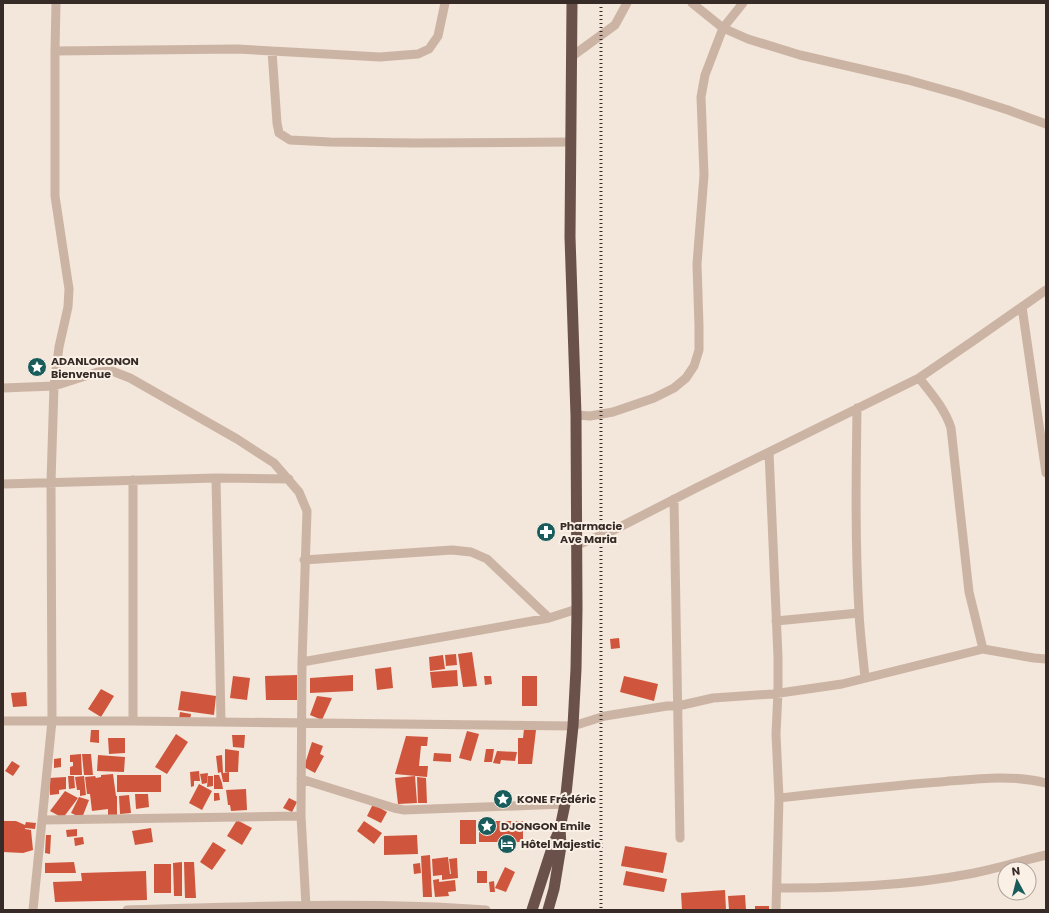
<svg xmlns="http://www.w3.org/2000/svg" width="1049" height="913" font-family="Poppins,sans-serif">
  <rect width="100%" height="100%" fill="#f3e6da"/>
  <path fill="#cf563c" d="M619,638L620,648L611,649L610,639Z
    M472,652L477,686L463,687L458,654Z
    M456,654L457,665L446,666L445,655Z
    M443,655L445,669L430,671L429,657Z
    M391,667L393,688L377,690L375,669Z
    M457,670L458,686L432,688L430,672Z
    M297,675V700H266L265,676Z
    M353,675V691L310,693V678Z
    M233,676L250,678L247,700L230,698Z
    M484,676H491L492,684L485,685Z
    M522,676H537V706H522Z
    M624,676L658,684L654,701L620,692Z
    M101,689L114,696L101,717L88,709Z
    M181,691L216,696L214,715L178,710Z
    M26,692L27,706L13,707L11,693Z
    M317,696L332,698L322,720L310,715Z
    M180,712L191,714L190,720L179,719Z
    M524,729L536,730L532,764H518V738H523Z
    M91,730H99V743L90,742Z
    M467,731L479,734L471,761L459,758Z
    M176,734L188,742L167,774L155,767Z
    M232,735H245L244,748L233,747Z
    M406,736L428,737L427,746H421L419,766H428L427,777L395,774Z
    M108,738H125V753L109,754Z
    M312,742L323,746L320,754L324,756L315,773L304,767Z
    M225,749L239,751L238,772H225Z
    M486,749H494L492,762H484Z
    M497,751L517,752L515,761L501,760L500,764L493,763Z
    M434,753L451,754V762L433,761Z
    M81,754L82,775H70V767L73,766V762H70V755Z
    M82,754H91L93,775H84Z
    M98,755L125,757L124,772L97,771Z
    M222,755L223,773L229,772V782H223L221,772L218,773L216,756Z
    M61,758V767L54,768V759Z
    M12,761L20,766L13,776L5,771Z
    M199,771L200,781H194V786L191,787L190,772Z
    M208,773L207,783L202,784L200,774Z
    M113,774L116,796H117V815L108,816V809L92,811L90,794H87L85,777L95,776L96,778L101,777V775Z
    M117,775H161V792H117Z
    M214,775H219L222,783L223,789H214Z
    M68,776H74L75,788L69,789Z
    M84,776L86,795L80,796V790H77L75,777Z
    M208,776H213V786L207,787Z
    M415,776L417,803L398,804L395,778Z
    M66,777V789L59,790V794L50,795L49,778Z
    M417,777L426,778L427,803H418Z
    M199,784L212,791L202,810L189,803Z
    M246,789L247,810L231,811L230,805H228L226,790Z
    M65,791L78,798L63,818L50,811Z
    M214,793H219L220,800L214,801Z
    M135,794H148L149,807L136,809Z
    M129,795L131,813L120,814L119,796Z
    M79,797L89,800L82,818L71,813Z
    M289,798L297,802L292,812L283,808Z
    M373,804L387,812L381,823L367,816Z
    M237,820L252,828L242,845L227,836Z
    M460,820H476V844H460Z
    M3,821H16L25,825L26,822L36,823L35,829L25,828V829L31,830L33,850L23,853L3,852Z
    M364,821L382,833L374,844L357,831Z
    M479,821H523V842H479Z
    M151,828L153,842L135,845L132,831Z
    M77,829V836L67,837L66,830Z
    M46,835H51L50,854L45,853Z
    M417,835L418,854L384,855V836Z
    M83,837L84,844L75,846L74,838Z
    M213,842L226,850L212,870L200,862Z
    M625,846L667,853L663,873L621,866Z
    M430,855L432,897H423L421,856Z
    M448,857L450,874H451L449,859L457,858L458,878L442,880V875L433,876L432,859Z
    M74,862L76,873H45V863Z
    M182,862V896H174L173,863Z
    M184,862H194L196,898H185Z
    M420,863L421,873L414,874L413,864Z
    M154,864H171V893H154Z
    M505,867L515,872L506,892L495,888Z
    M146,871L147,900L55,902L53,882L82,881L81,873Z
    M477,871H487V883H477Z
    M626,871L667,879L664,892L623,885Z
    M439,879V882L455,880L456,891L448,892L449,896L435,897L433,880Z
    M494,881L495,892H490L489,882Z
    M725,890L726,910H682L681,893Z
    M745,895L746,910H729L728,896Z
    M755,906H769V910H755Z"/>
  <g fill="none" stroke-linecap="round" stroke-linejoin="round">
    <path stroke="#ccb4a5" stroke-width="9" d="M692,3L723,28L748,39L800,55L908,80L958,94L1008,110L1046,124
      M55,51L237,49L380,57L418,54L429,49L438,36L445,3
      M272,51L277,123L279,133L290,140L330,142L415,143L570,142
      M571,57L615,25L627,3
      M1022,307L1046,473
      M919,378C931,393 945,409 951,428L969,592L983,649
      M3,388L54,386L98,372L112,371L130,378L237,439L274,463L299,492L307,511L302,662L301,816L306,906
      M857,408C856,476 855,544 859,612C860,634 863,656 865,678
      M576,415L590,416L613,412L654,398L674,388L686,378L694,366L699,350V326L697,264L704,175L701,97L705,75L723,28L743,3
      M769,452L778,657V692L776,734L779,798L776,910
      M216,478L221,722
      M133,480V721
      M3,484L216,478L289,479
      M674,499L680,838
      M577,545L614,530L698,487L919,378L973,341L1046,290
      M304,560L452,550L471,552L487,559L549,618
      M776,621L859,613
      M302,662L549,618L577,609
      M3,721H133L573,726L605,716L667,706H678L713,698L773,694L842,684L983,649L1034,658L1046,659
      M301,779L394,808L404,810L565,804
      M779,798C833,792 886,786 940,782C975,779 1011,774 1046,783
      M43,820L301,816
      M777,888C840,888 906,886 969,874C995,869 1020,861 1046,855
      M33,910L52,721L51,482L54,386L59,347L68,307L69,289L55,196V51L56,3
      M127,910C246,907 366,901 486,910"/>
    <path stroke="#6a524a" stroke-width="11" d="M532,910L553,845L559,831
      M548,910L554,889L561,846L560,828L565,804L573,726L576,669L577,609L576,415L570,237L572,3"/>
    <path stroke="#372b27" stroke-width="3" stroke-dasharray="1 3" stroke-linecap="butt" d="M601,3V910"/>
  </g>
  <defs>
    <g id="sight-disc" transform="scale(1)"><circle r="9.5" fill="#195c5c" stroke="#fbf0e6"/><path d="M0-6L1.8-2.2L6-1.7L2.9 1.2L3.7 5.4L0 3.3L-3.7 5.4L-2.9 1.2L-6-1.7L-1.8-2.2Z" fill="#fff"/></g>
    <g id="pharmacy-disc" transform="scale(1)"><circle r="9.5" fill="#195c5c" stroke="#fbf0e6"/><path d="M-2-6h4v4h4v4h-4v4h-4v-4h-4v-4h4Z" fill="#fff"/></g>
    <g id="hotel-disc" transform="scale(1)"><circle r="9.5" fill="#195c5c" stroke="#fbf0e6"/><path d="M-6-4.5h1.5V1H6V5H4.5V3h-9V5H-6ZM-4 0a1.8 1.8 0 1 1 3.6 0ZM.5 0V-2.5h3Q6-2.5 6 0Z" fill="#fff"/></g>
  </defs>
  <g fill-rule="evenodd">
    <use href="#sight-disc" x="37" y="367"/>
    <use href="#pharmacy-disc" x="546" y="532"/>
    <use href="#sight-disc" x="503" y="799"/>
    <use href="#sight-disc" x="487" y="826"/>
    <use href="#hotel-disc" x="507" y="844"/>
  </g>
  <g text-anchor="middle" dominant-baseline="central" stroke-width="4" stroke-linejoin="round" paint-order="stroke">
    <g font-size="11" font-weight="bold" fill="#372b27" stroke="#fbf0e6" text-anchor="start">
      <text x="51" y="361">ADANLOKONON<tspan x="51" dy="13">Bienvenue</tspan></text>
      <text x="560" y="526">Pharmacie<tspan x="560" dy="13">Ave Maria</tspan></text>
      <text x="517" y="799">KONE Frédéric</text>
      <text x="501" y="826">DJONGON Emile</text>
      <text x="521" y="844">Hôtel Majestic</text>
    </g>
  </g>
  <rect width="1049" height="913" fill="none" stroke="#372b27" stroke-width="8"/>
  <g transform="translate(1017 881) rotate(353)"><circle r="19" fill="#fbf0e6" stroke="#ada19a"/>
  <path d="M0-3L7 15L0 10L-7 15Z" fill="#195c5c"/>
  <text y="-6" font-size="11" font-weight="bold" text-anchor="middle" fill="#372b27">N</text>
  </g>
</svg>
